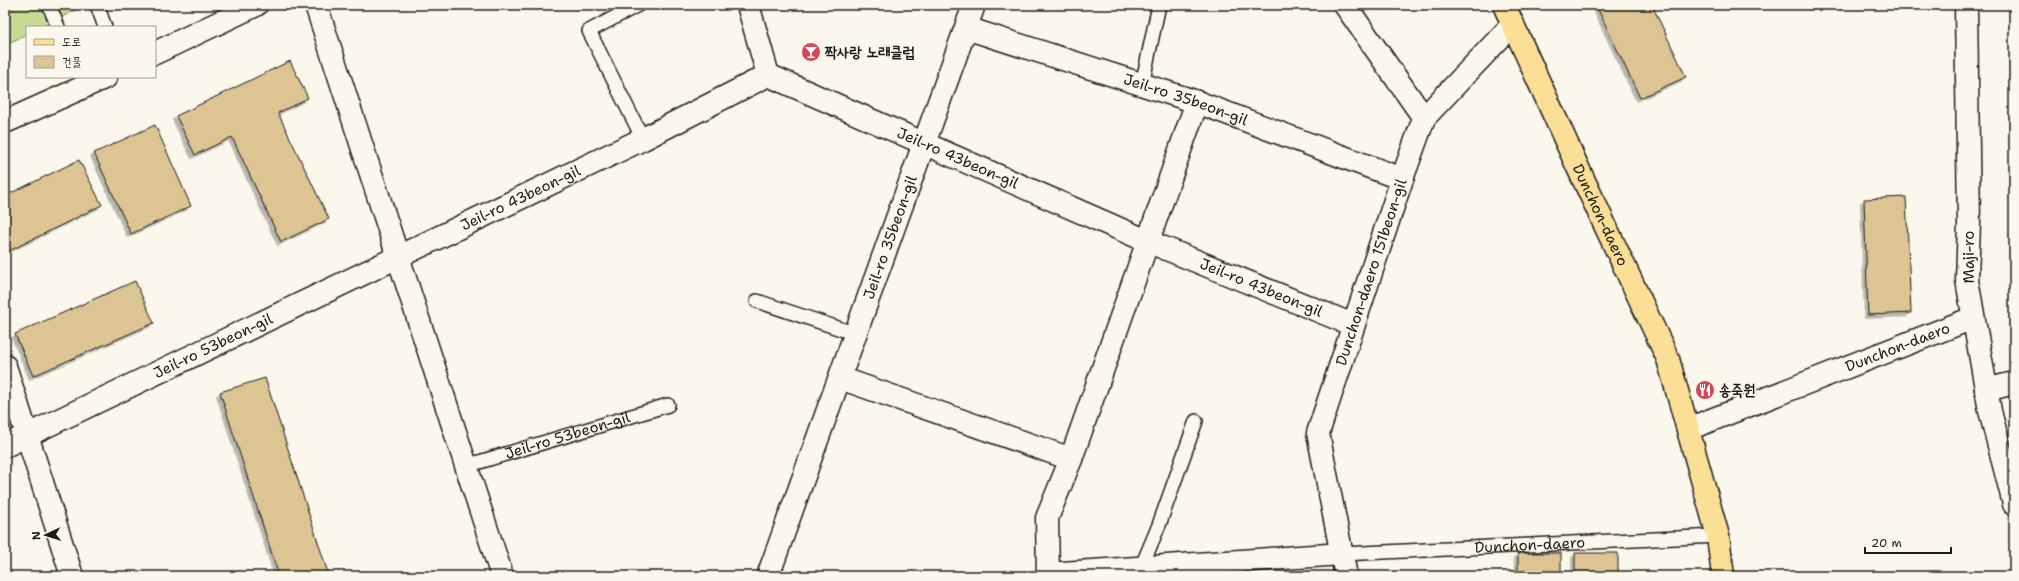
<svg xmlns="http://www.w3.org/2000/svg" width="2019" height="581" font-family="'Shantell Sans','Poor Story',sans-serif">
  <defs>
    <filter id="shadow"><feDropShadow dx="-3.5" dy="3.5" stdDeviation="0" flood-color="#0004"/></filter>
  </defs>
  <rect width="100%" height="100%" fill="#fbf7ec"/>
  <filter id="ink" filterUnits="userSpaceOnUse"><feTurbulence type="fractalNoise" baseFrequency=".025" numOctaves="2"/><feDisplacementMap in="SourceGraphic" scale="8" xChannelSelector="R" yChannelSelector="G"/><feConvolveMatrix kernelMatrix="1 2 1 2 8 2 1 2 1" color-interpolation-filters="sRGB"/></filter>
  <g filter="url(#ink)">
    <path fill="#c7dc92" stroke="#727c57" d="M5,5H86L41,27H27V34L5,45Z"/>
    <path fill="#dcc493" stroke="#1c1c1c" filter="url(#shadow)" d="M1596,5H1652L1686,77L1640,98Z
      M290,61L308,98L278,113L329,219L281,242L232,137L195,155L176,116Z
      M155,125L191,206L131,234L94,153Z
      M79,160L102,205L5,253V196Z
      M1906,197L1911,313L1868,315L1864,199Z
      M135,281L154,323L33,376L15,334Z
      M265,378L329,576H279L220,392Z
      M1518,553H1561V576H1518Z
      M1575,553H1618V576H1575Z"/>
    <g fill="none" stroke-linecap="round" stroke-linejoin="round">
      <g stroke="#1c1c1c" stroke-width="16">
        <g id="service">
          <path d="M49,5L58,27"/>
          <path d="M97,5L105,27"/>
          <path d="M638,5L589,31L643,139"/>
          <path d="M1142,85L1159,5"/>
          <path d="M757,301L856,334"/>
          <path id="s1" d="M466,466L668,405"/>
          <path id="s2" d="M1342,554L1718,536"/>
          <path d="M1141,568L1159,525L1196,421"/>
        </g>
      </g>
      <g stroke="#1c1c1c" stroke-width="25">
        <g id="minor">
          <path d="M316,5L502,576"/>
          <path id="s3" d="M748,5L768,75L1147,241L1353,325"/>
          <path d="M1345,5L1424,118"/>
          <path id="s4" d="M966,28L1197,102L1402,179"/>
          <path d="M5,366L72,576"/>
          <path d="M840,378L1071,459"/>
          <path d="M1986,390L2014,383"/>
          <path id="s5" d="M1688,429L1973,318"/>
          <path id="s6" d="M5,446L643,139L768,75"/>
          <path d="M1047,574L1342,554"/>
          <path id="s7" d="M768,576L974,5"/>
          <path d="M1048,576L1047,518L1071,459L1197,102"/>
          <path id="s8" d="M1346,576L1318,433L1402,179L1424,118L1513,24"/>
        </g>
      </g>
      <g stroke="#1c1c1c" stroke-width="25">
        <path id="tertiary" d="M1966,5L1969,224L1967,280L1990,411L2014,504"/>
      </g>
      <g stroke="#1c1c1c" stroke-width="25">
        <path id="secondary" d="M155,53L256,5
          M5,122L106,77"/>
      </g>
      <g stroke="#1c1c1c" stroke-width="25">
        <g id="primary">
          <path id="s9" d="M1504,5L1579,170L1668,359L1718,536L1723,576"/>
        </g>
      </g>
      <use href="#service" stroke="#fbf7ec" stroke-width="13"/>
      <use href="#minor" stroke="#fbf7ec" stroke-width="22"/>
      <use href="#tertiary" stroke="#fbf7ec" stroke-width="22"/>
      <use href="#secondary" stroke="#fbf7ec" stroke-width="22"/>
      <use href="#primary" stroke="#fbdf96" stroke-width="22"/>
    </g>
  </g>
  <defs>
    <g id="bar-disc" transform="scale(1)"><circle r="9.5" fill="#d1495b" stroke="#fbf7ec"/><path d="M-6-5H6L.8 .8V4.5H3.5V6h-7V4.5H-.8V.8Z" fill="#fff"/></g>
    <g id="restaurant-disc" transform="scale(1)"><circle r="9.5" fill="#d1495b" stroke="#fbf7ec"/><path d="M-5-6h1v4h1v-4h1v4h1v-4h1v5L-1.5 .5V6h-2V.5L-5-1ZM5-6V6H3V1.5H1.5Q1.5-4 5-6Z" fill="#fff"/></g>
  </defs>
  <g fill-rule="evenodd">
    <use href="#bar-disc" x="811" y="52"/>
    <use href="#restaurant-disc" x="1705" y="390"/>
  </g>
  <g text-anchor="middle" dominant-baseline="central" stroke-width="3.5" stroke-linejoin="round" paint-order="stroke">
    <g font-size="15" font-weight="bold" fill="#1c1c1c" stroke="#fbf7ec" text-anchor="start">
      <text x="825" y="52">짝사랑 노래클럽</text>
      <text x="1719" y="390">송죽원</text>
    </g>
    <g font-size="15" fill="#1c1c1c" stroke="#fbf7ec">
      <text stroke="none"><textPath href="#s4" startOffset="231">Jeil-ro 35beon-gil</textPath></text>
      <text stroke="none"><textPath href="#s3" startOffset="280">Jeil-ro 43beon-gil</textPath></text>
      <text stroke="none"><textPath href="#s6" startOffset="572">Jeil-ro 43beon-gil</textPath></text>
      <text stroke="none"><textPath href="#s9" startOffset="231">Dunchon-daero</textPath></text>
      <text stroke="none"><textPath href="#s7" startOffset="360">Jeil-ro 35beon-gil</textPath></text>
      <text transform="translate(1969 257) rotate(-90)">Maji-ro</text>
      <text stroke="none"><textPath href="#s8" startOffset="315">Dunchon-daero 151beon-gil</textPath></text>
      <text stroke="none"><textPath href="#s3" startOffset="610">Jeil-ro 43beon-gil</textPath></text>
      <text stroke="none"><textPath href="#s6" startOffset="231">Jeil-ro 53beon-gil</textPath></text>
      <text stroke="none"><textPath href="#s5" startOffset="225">Dunchon-daero</textPath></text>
      <text stroke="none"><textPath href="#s1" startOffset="106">Jeil-ro 53beon-gil</textPath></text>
      <text stroke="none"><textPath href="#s2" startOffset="188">Dunchon-daero</textPath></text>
    </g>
  </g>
  <rect width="2019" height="581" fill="none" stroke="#fbf7ec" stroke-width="20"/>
  <rect x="10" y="10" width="1999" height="561" fill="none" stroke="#1c1c1c" stroke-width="1.5" filter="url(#ink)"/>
  <rect x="26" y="26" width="130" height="52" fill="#fbf7ec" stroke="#a29f99"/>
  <rect x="34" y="39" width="20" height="6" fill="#fbdf96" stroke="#a29f99"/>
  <text x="62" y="46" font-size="12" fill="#1c1c1c">도로</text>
  <rect x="34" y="56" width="20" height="12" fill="#dcc493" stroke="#a29f99"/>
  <text x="62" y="66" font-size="12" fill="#1c1c1c">건물</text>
  <g transform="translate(46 535) rotate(266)" stroke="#fbf7ec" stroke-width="3" paint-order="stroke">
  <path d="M0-3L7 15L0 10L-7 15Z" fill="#1c1c1c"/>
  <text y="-6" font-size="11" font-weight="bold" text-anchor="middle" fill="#1c1c1c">N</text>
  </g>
  <path d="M1865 547v6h86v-6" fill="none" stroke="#1c1c1c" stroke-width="2"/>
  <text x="1871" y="547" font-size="12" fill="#1c1c1c" stroke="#fbf7ec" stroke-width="3" paint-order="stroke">20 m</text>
</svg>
